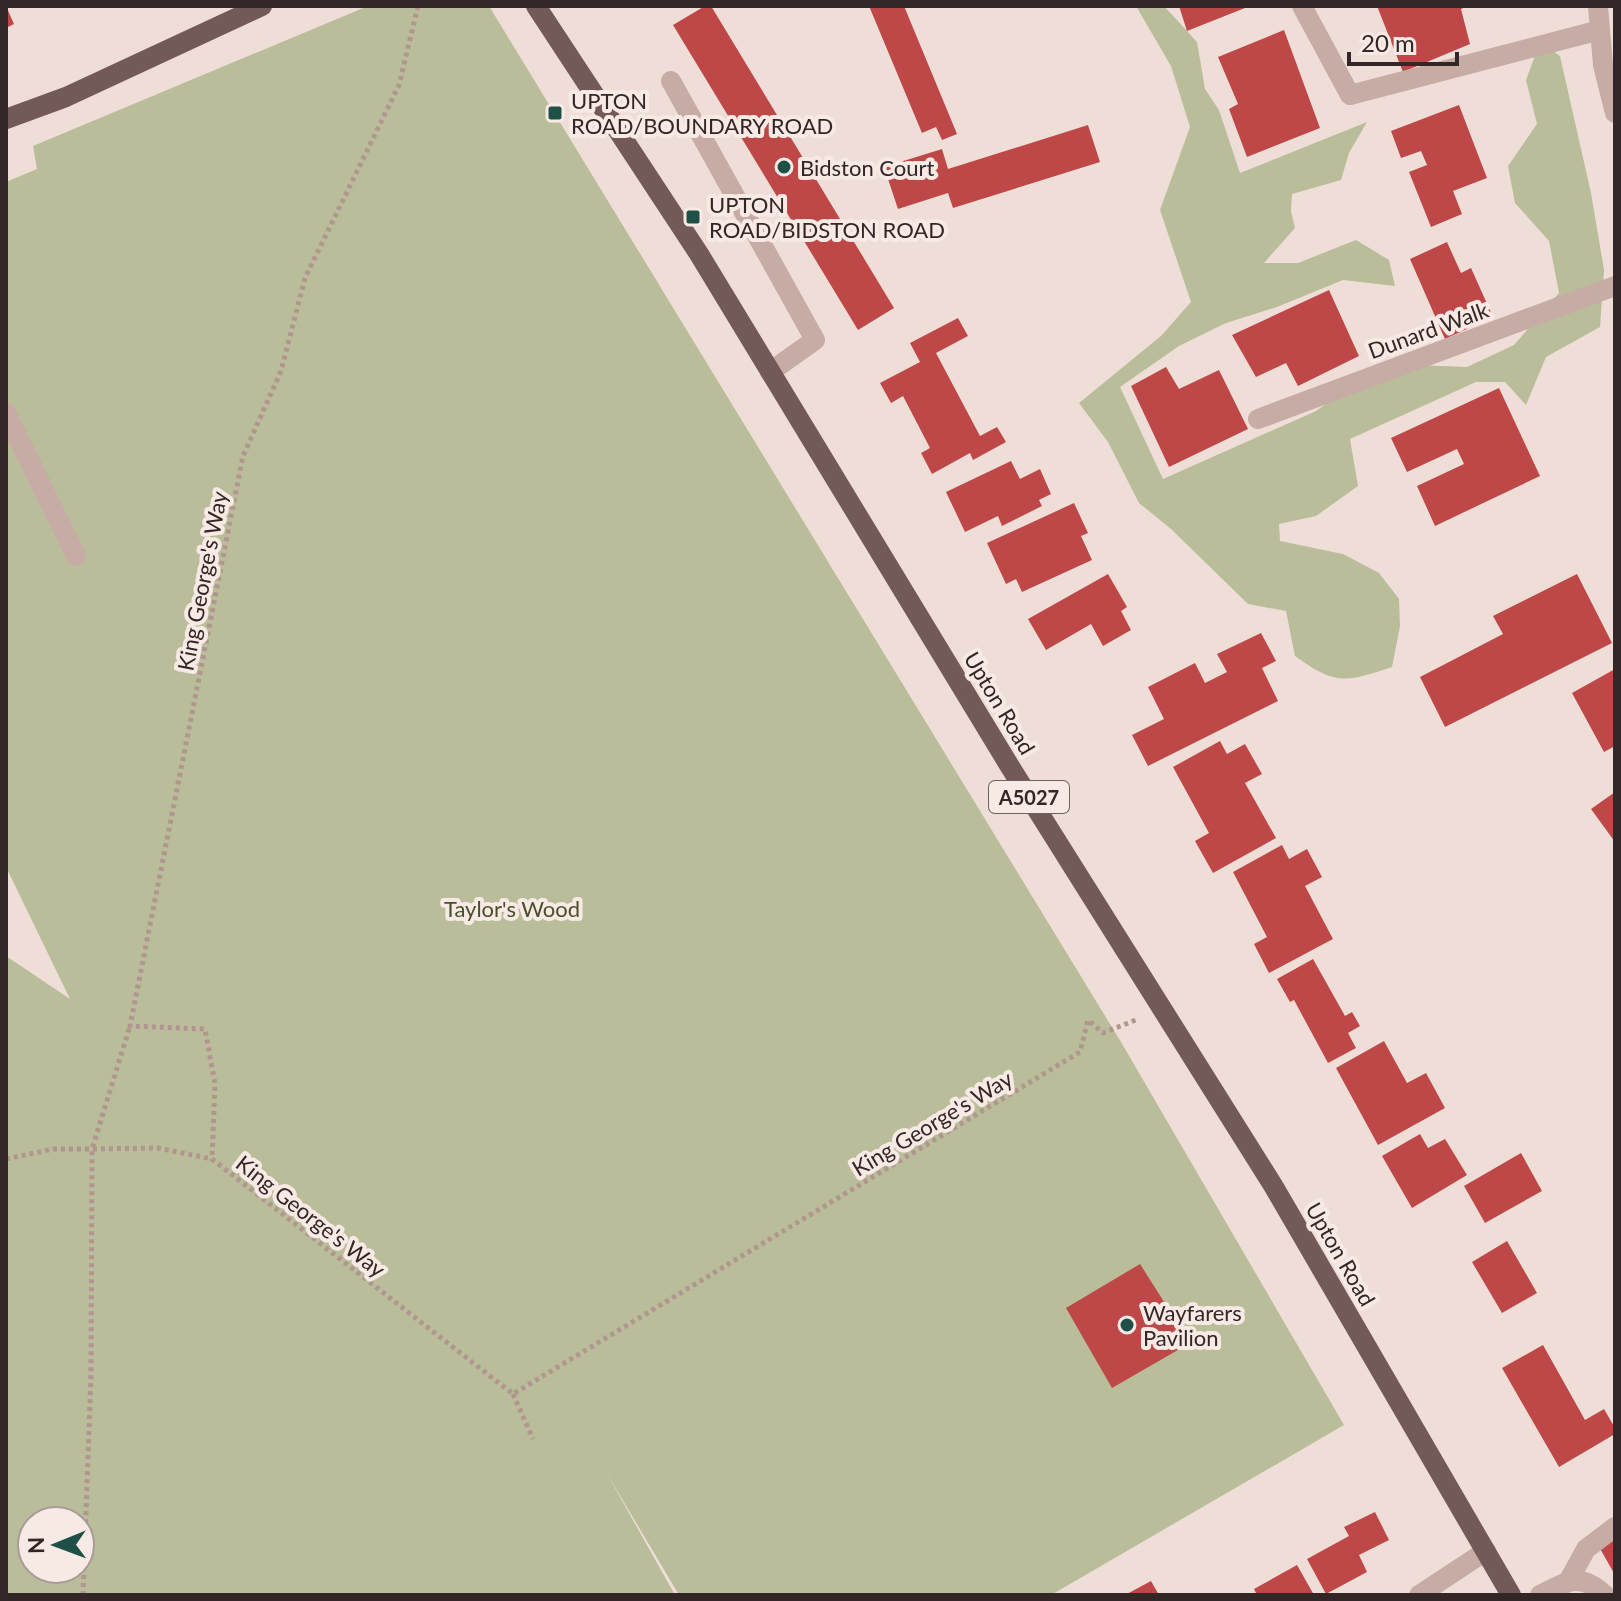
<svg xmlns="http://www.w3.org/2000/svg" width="1621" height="1601" font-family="Lato,sans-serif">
  <rect width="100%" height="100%" fill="#efded8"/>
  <path fill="#b9bd99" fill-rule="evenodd" d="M368,6H489L1121,1042L1344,1425L1051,1595H679L606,1472L675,1595H6V956L70,999L6,867V182L37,169L33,146ZM32,1521H80V1569H32Z
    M1136,6H1164L1197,42L1205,89L1219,110L1240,173L1367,122L1349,153L1341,180L1292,194L1291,211L1295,228L1264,263H1298L1356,240L1389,260L1395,286L1343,280L1277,307L1226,323L1179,346L1120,387L1163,479L1316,411L1353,385L1416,365L1467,367L1514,345L1559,293L1549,241L1515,203L1508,166L1537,124L1526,80L1540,42L1560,56L1591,193L1604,270L1600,327L1546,357L1526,405L1505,382H1476L1350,439L1358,486L1316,516L1279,524L1280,541L1343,554L1379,573L1399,599L1400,626L1392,667C1346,682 1336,686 1295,656L1286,611L1248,604L1171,529L1139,503L1108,442L1079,403L1161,336L1191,302L1160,210L1190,127L1171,66Z"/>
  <path fill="#be4747" d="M6,6L14,24L6,28Z
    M705,6H711L894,308L858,330L673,25Z
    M869,6H904L957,134L942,140L936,127L922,133Z
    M1179,6H1250L1187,31Z
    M1377,6H1468L1461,9L1470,44L1403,72Z
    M1284,30L1320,128L1247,157L1229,109L1238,104L1218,57Z
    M1459,105L1487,178L1453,191L1462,214L1431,227L1409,172L1427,165L1421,151L1401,158L1391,131Z
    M1088,125L1100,162L953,208L948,193L898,209L884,167L942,149L948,169Z
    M1447,242L1461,273L1471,268L1493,317L1445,339L1410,259Z
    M1329,290L1359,356L1298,386L1286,363L1256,377L1232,335Z
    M958,318L968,336L936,353L980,436L997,427L1006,442L973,460L970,453L932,474L921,453L930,448L903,396L891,403L880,383L920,362L910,343Z
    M1166,367L1179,389L1219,370L1248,429L1169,467L1131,386Z
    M1499,388L1540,476L1435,526L1417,486L1464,464L1457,449L1407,472L1391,438Z
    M1011,461L1020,479L1040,469L1051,494L1039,500L1042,506L1002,526L998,516L965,532L946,492Z
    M1074,503L1088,533L1081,536L1092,560L1022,592L1016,579L1006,584L987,543Z
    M1108,574L1127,607L1121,611L1131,630L1103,646L1091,624L1046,650L1028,619Z
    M1577,574L1612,643L1445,727L1420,677L1503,634L1493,616Z
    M1261,633L1276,661L1262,668L1278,701L1148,766L1132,735L1164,719L1148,687L1195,663L1205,683L1227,672L1217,654Z
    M1615,669V746L1604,752L1572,693Z
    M1220,741L1227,754L1245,744L1262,774L1245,783L1276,838L1213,873L1195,841L1209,833L1173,767Z
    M1615,792V842L1591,809Z
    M1282,845L1289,859L1307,849L1322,877L1305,886L1333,939L1269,973L1254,944L1267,937L1233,872Z
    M1313,959L1345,1016L1352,1012L1360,1026L1348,1033L1356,1048L1328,1063L1294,1000L1290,1002L1277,979Z
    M1384,1041L1407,1083L1426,1073L1445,1108L1378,1145L1336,1068Z
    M1420,1134L1428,1148L1445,1139L1467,1175L1412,1208L1382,1156Z
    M1521,1153L1542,1191L1485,1223L1464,1186Z
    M1507,1241L1537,1293L1502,1313L1472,1262Z
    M1140,1264L1190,1343L1112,1388L1066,1308Z
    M1543,1345L1585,1420L1604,1409L1615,1428V1434L1559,1467L1502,1368Z
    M1375,1512L1389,1540L1359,1555L1367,1572L1326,1594L1307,1559L1349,1536L1344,1527Z
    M1615,1535V1575L1598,1545Z
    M1297,1565L1314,1595H1257L1254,1589Z
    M1151,1581L1159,1595H1125Z"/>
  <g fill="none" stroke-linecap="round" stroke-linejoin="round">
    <path stroke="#b1968f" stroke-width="5" stroke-dasharray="4 4" stroke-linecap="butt" d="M418,6L399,85L305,278L281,371L243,456L130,1026L205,1029L215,1084L212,1159L513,1394L1080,1052L1088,1020L1103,1033L1138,1019
      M6,1159L53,1149H92L158,1148L212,1159
      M513,1394L533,1439
      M83,1595L91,1375L92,1149L130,1026"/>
    <path stroke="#c6aca5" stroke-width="20" d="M1302,6L1350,95L1600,30
      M1598,6L1603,65L1615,113
      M671,81L815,340L770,372
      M6,413L76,556
      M1258,419L1615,286
      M1569,1580L1586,1549L1615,1527
      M1419,1595L1486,1551
      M1540,1595C1567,1581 1581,1572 1605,1595"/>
    <path stroke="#735a58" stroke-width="20" d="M536,6L699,254L1009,765L1274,1187L1511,1595
      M6,119L66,97L262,6"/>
  </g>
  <g fill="#1e5047" stroke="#f7e9e4" stroke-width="3">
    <rect x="547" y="105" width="16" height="16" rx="4"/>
    <circle cx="784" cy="167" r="8"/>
    <rect x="685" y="209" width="16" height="16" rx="4"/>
    <circle cx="1127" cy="1325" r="8"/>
  </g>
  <g text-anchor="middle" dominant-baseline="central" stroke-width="8" stroke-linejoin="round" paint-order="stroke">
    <rect fill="#f7e9e4" stroke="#6d615f" stroke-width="2" x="989" y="781" width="80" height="32" rx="6"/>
    <g font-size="20" font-weight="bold" fill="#322726">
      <text x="1029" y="797">A5027</text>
    </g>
    <g font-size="22" fill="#322726" stroke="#f7e9e4" text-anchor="start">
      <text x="571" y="100">UPTON<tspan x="571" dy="25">ROAD/BOUNDARY ROAD</tspan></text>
      <text x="800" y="167">Bidston Court</text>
      <text x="709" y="204">UPTON<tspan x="709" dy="25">ROAD/BIDSTON ROAD</tspan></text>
      <text x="1143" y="1312">Wayfarers<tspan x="1143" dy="25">Pavilion</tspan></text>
    </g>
    <g font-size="22" fill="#322726" stroke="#f7e9e4">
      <text transform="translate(1428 330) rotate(-20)">Dunard Walk</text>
      <text transform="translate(202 581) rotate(-79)">King George's Way</text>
      <text transform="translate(1000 703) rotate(59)">Upton Road</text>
      <text transform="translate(932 1123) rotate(-31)">King George's Way</text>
      <text transform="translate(311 1216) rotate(38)">King George's Way</text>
      <text transform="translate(1341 1254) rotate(60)">Upton Road</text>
    </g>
    <g font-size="22" fill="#4a4f2b" stroke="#f7e9e4">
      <text x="512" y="908">Taylor's Wood</text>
    </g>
  </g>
  <rect width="1621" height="1601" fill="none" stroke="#322726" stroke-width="16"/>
  <g transform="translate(56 1545) rotate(269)"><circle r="38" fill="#f7e9e4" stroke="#a89b98" stroke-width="2"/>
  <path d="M0-6L14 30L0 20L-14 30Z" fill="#1e5047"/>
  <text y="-12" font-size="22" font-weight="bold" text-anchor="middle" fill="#322726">N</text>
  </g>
  <path d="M1349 52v12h108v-12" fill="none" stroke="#322726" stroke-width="4"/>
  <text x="1361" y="52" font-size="24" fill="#322726" stroke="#f7e9e4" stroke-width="6" paint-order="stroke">20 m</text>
</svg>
